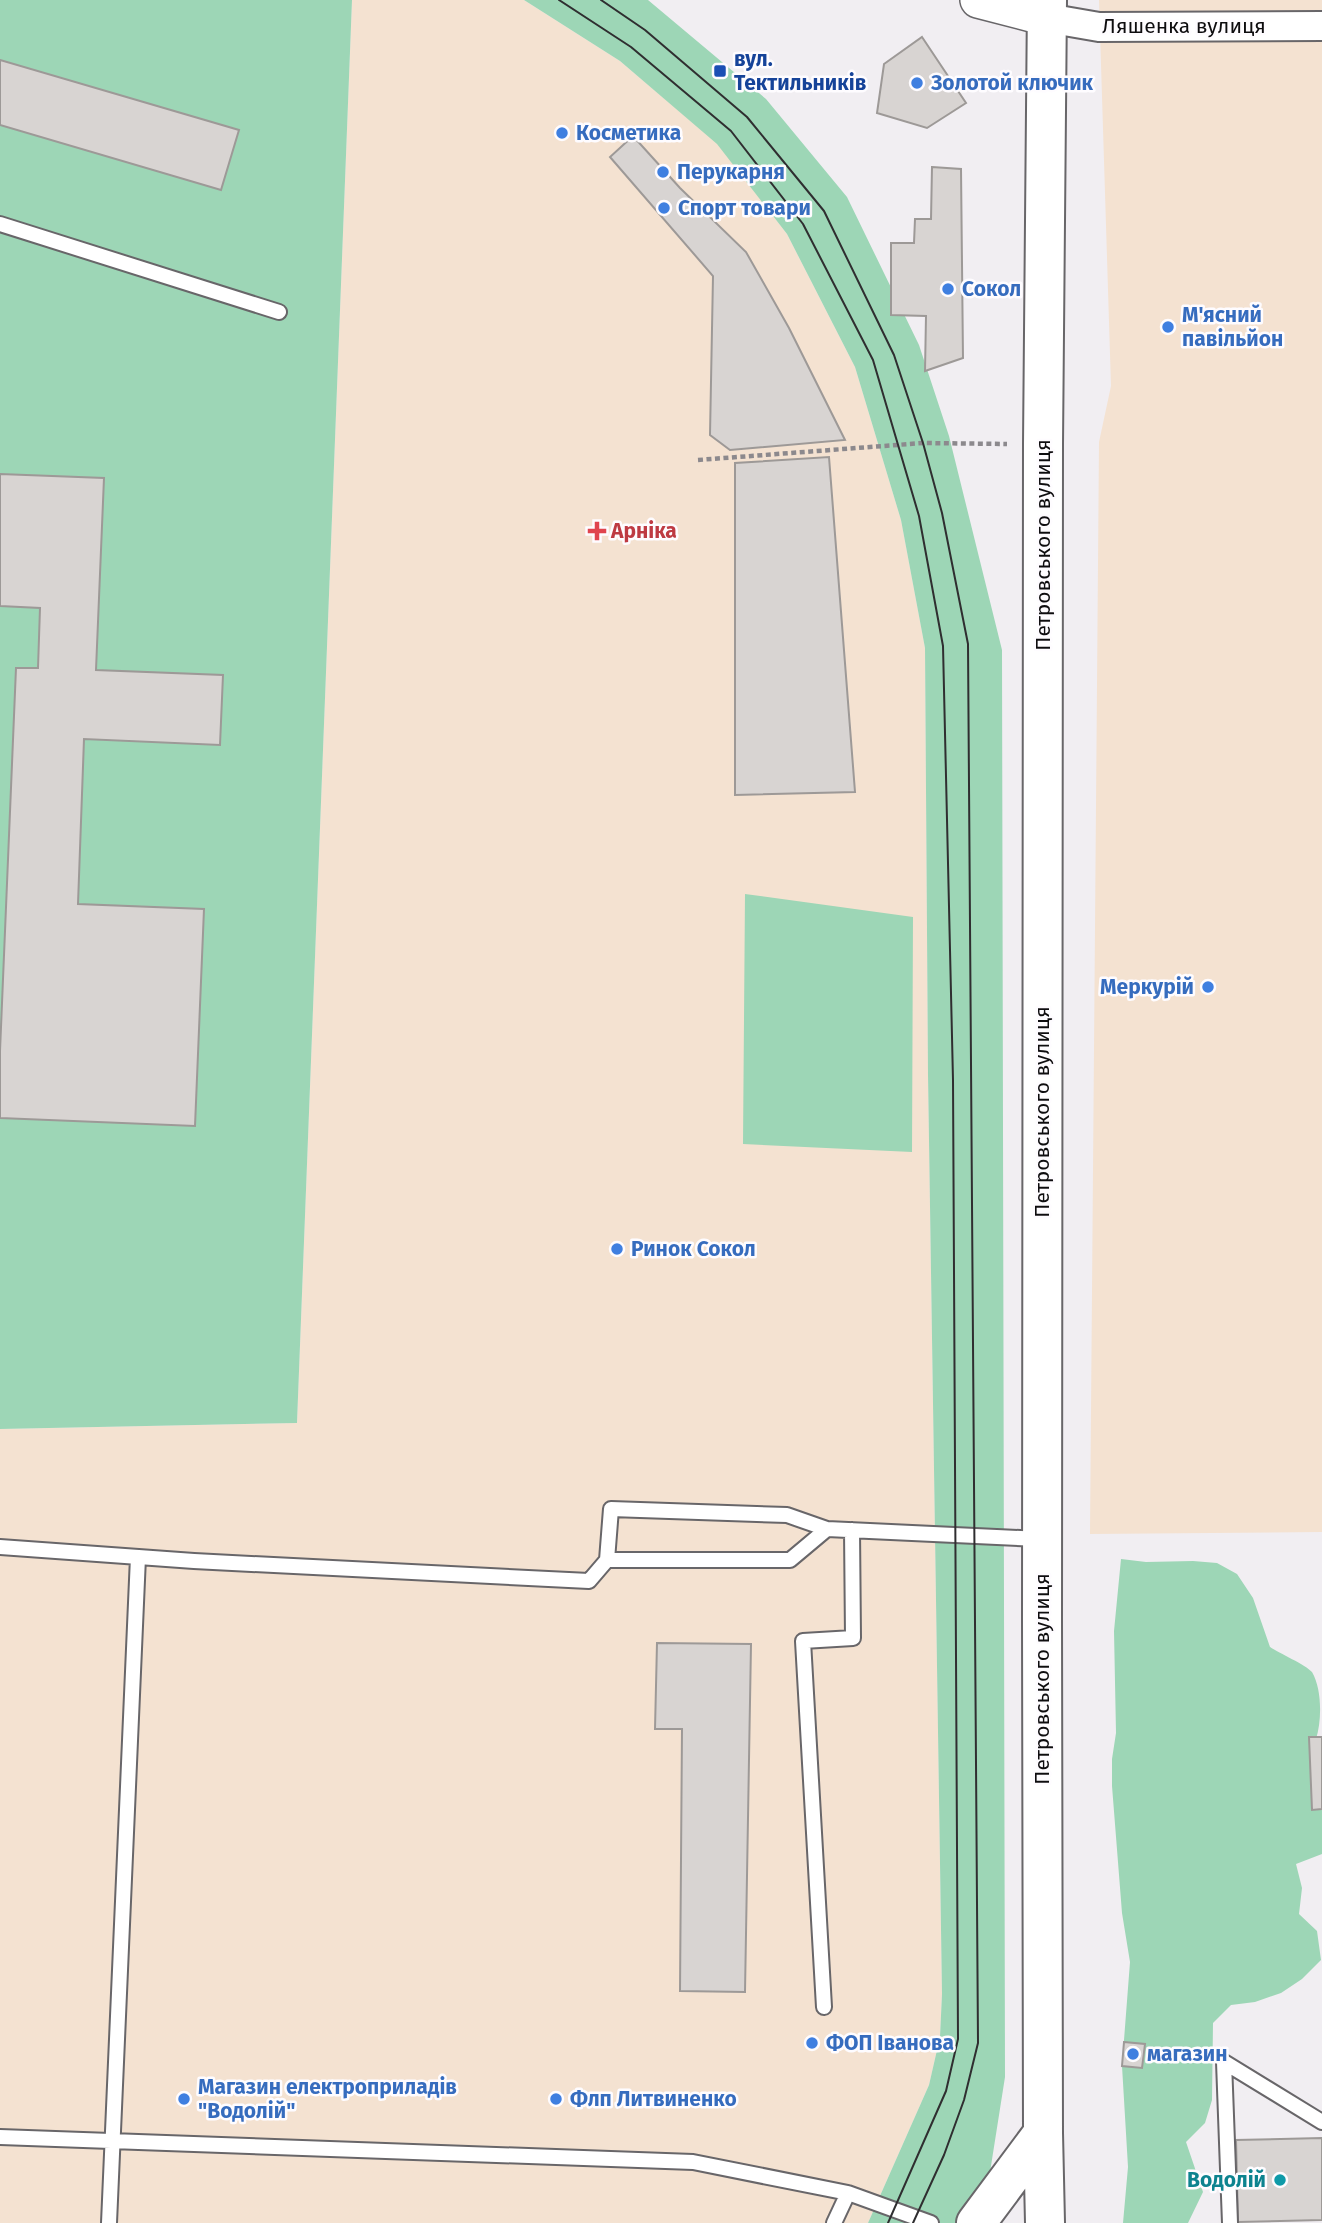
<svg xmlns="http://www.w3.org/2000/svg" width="1322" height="2223" font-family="'Fira Sans',sans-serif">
  <rect width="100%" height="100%" fill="#f1eef2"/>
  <path fill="#f4e2d1" d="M352,0H524L620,61L718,144L787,234L855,367L901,520L925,648L928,1075L942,1994L940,2037L929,2085L868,2223H0V1429L297,1423Z
    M1099,0H1322V1532L1090,1534L1099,442L1111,386Z"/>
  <path fill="#9dd6b6" d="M0,0H352L297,1423L0,1429Z
    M524,0H648L766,99L847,197L919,345L949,436L1002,650L1005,2077L982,2223H868L929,2085L940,2037L942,1994L928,1075L925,648L901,520L855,367L787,234L717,144L620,61Z
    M745,894L913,917L912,1152L743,1144Z
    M1121,1559L1146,1562L1193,1561L1217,1563L1237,1574L1253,1598L1270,1647C1279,1653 1306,1665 1312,1672C1322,1689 1322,1720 1316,1739L1322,1750V1854L1296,1864L1302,1888L1299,1914L1317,1931L1321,1960L1302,1979L1281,1993L1255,2002L1231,2005L1213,2023L1212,2100L1205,2123L1186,2142L1203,2192L1188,2223H1123L1128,2167L1122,2066L1130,1962L1122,1913L1112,1786V1759L1116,1733L1114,1631Z"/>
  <path fill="#d8d4d2" stroke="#9d9997" stroke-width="2" d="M922,37L966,103L927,128L877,113L884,64Z
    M0,60L239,130L221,190L0,125Z
    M633,136L680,188L746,252L789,328L845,440L730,450L710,435L713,276L610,157Z
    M932,167L961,169L963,358L925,371L926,316L891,315V243H914L915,219H931Z
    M829,457L855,792L735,795V463Z
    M0,474L104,478L96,670L223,675L220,745L84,739L78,904L204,909L195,1126L0,1118V1051L16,668H38L40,608L0,606Z
    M657,1643L751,1644L745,1992L680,1991L682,1729H655Z
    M1309,1737H1322V1809L1312,1810Z
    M1124,2042L1145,2044L1142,2068L1122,2066Z
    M1322,2138V2220L1238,2222L1236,2140Z"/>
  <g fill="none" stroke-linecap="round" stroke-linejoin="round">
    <g stroke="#686669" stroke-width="18">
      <path id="service" d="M0,224L279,312
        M827,1529L790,1560H607L611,1509L787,1515L827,1529L1040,1539
        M0,1547L194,1561L589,1581L607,1560
        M824,2007L803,1641L853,1638L852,1530
        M1224,2062L1230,2223
        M1224,2062L1322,2122
        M0,2137L693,2162L848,2193
        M109,2223L138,1557
        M834,2223L848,2193L931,2223"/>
    </g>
    <g stroke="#686669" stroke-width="32">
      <path id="minor" d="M1047,18L1099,27L1322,26"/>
    </g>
    <g stroke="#686669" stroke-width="38">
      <path id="tertiary" d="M978,0L1047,18"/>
    </g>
    <g stroke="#686669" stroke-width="42">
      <path id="secondary" d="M976,2223L1043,2133
        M1045,2223L1043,2133L1042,1619L1043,444L1047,0"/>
    </g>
    <path stroke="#8c898d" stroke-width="4.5" stroke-dasharray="5 3.5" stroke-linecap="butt" d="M698,460L923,443L1007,444"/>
    <use href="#service" stroke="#fff" stroke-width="14"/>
    <use href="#minor" stroke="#fff" stroke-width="28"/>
    <use href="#tertiary" stroke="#fff" stroke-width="35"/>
    <use href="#secondary" stroke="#fff" stroke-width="38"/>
    <path stroke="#2f2e30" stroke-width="2" d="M559,0L631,47L731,131L803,224L873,360L919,516L943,646L953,1080L958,2039L946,2091L888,2223
      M601,0L645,30L747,117L824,211L894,355L923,443L942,513L968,644L978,2043L964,2100L944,2155L913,2223"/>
  </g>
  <rect fill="#1a4fb4" stroke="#fefcff" stroke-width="2.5" x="713" y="64" width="14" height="14" rx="3.5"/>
  <g fill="#3f7fe0" stroke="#fefcff" stroke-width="2.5">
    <circle cx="917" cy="83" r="7"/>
    <circle cx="562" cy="133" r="7"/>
    <circle cx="663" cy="172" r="7"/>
    <circle cx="664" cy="208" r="7"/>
    <circle cx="948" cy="289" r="7"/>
    <circle cx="1168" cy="327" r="7"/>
    <circle cx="1208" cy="987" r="7"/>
    <circle cx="617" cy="1249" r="7"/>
    <circle cx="812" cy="2043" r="7"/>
    <circle cx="1133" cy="2054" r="7"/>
    <circle cx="184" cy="2099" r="7"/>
    <circle cx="556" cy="2099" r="7"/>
  </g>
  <path fill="#e0444e" stroke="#fefcff" stroke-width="2.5" d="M593.5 520.5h7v7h7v7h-7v7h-7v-7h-7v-7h7z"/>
  <circle fill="#0f9aa8" stroke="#fefcff" stroke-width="2.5" cx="1280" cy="2180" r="7"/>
  <g text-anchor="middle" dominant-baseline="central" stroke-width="5" stroke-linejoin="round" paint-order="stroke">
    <g font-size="21" fill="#0e0d0f" stroke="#fefcff">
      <text x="1184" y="26">Ляшенка вулиця</text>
      <text transform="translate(1043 545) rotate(-90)">Петровського вулиця</text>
      <text transform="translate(1042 1112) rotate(-90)">Петровського вулиця</text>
      <text transform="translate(1042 1679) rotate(-90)">Петровського вулиця</text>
    </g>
    <g font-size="21" font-weight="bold" fill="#164399" stroke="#fefcff" text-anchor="start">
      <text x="734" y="59">вул.<tspan x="734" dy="24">Тектильників</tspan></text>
    </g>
    <g font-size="21" font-weight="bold" fill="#366cbe" stroke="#fefcff" text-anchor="start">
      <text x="931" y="83">Золотой ключик</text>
      <text x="576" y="133">Косметика</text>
      <text x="677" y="172">Перукарня</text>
      <text x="678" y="208">Спорт товари</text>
      <text x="962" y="289">Сокол</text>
      <text x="1182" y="315">М'ясний<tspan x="1182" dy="24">павільйон</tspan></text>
      <text x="1194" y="987" text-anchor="end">Меркурій</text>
      <text x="631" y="1249">Ринок Сокол</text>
      <text x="826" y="2043">ФОП Іванова</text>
      <text x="1147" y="2054">магазин</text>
      <text x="198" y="2087">Магазин електроприладів<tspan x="198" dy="24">"Водолій"</tspan></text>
      <text x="570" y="2099">Флп Литвиненко</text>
    </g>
    <g font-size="21" font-weight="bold" fill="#be3a42" stroke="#fefcff" text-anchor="start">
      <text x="611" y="531">Арніка</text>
    </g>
    <g font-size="21" font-weight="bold" fill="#0d838f" stroke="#fefcff" text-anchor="end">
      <text x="1266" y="2180">Водолій</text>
    </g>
  </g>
</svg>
